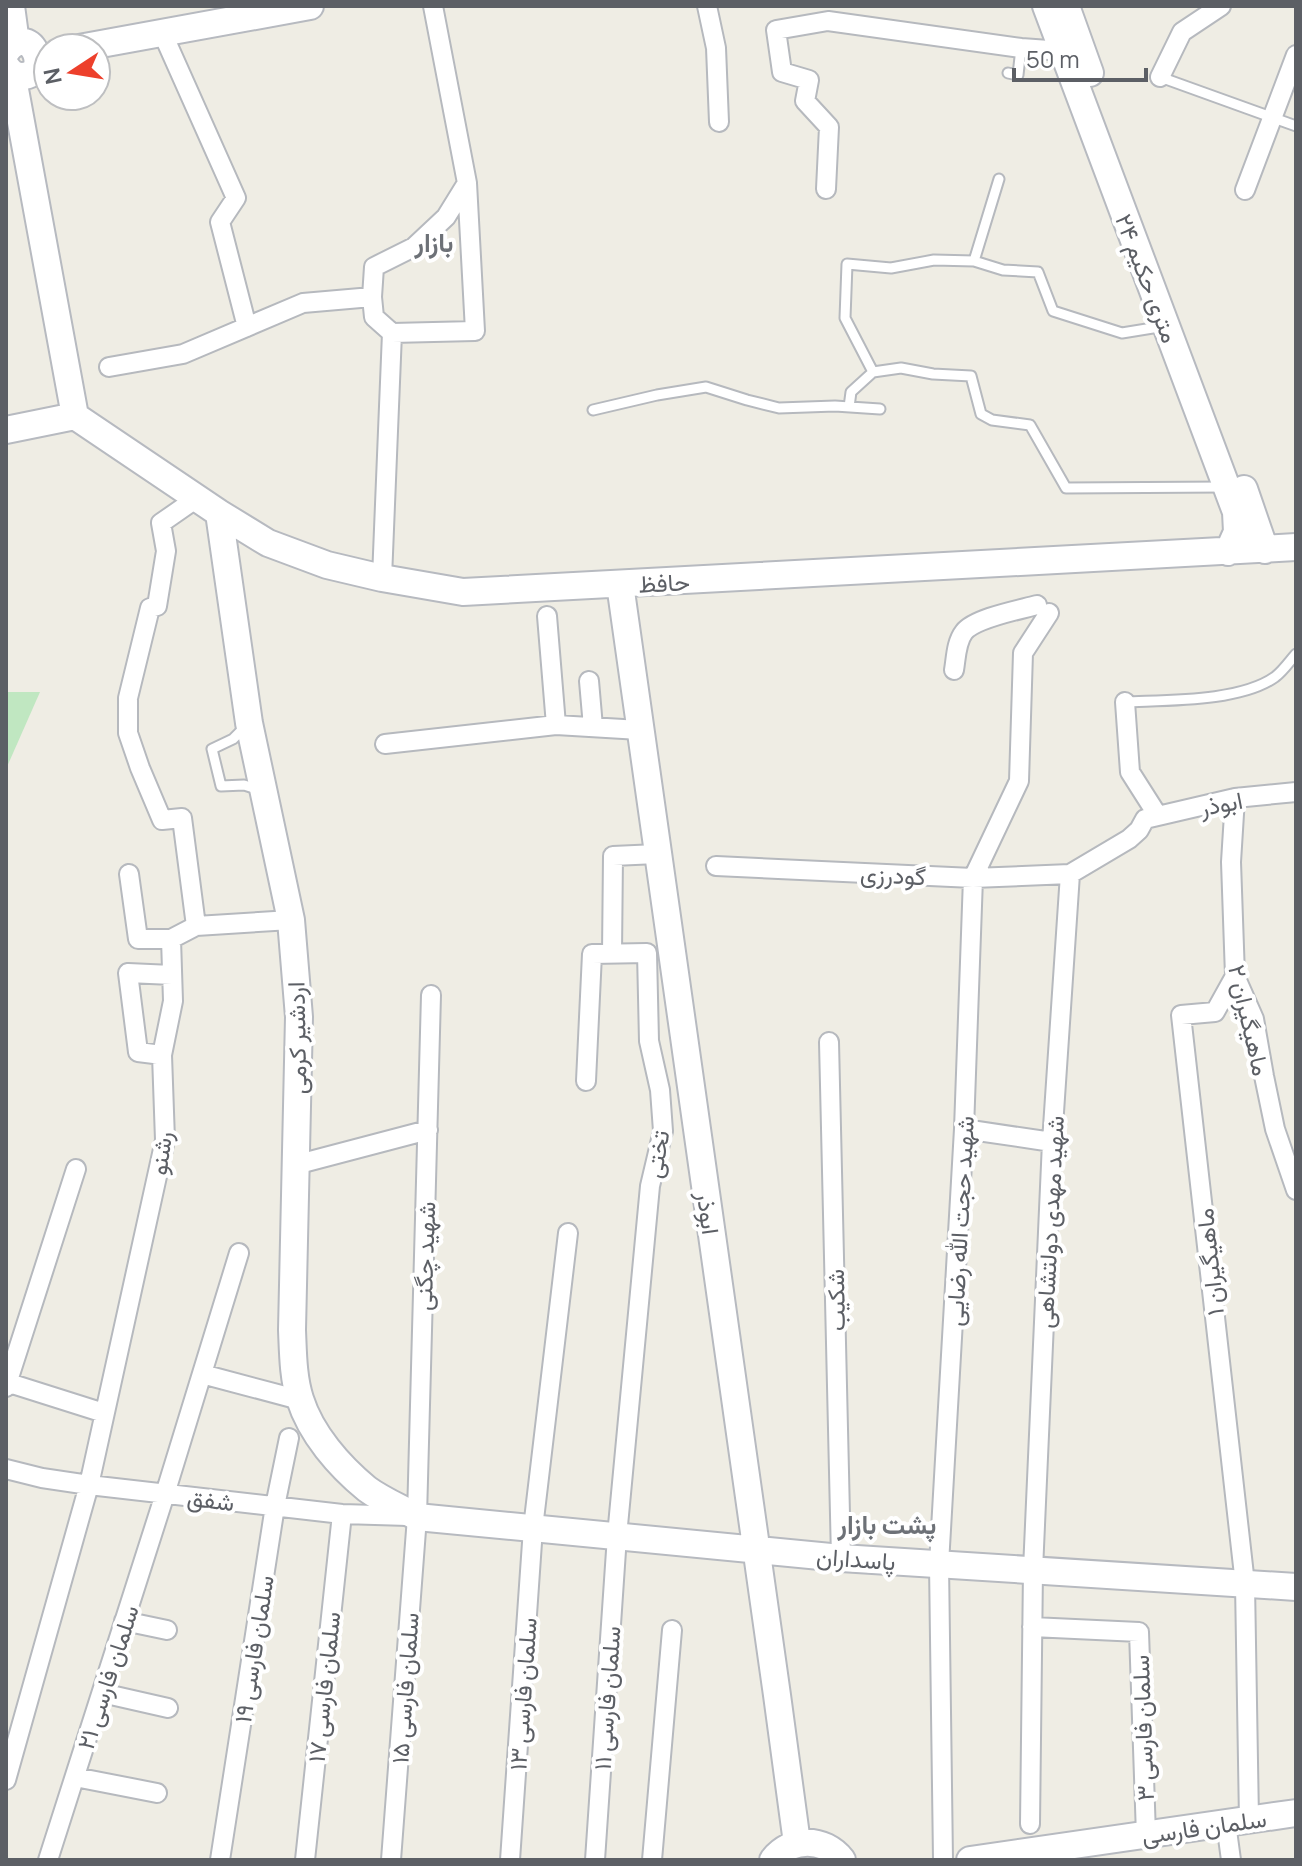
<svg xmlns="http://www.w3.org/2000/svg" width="1302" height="1866" font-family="Manrope,Vazirmatn,sans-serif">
  <rect width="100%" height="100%" fill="#efede4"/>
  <path fill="#c0e7c1" d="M6,692H40L6,769Z"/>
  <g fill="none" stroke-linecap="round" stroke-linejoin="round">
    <g stroke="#b6b9be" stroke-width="13">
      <path id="lane" d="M1008,73L1018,75L1021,48
        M1160,77L1296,126
        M974,261L999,179
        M873,372L845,318L847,264L891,268L934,260L974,261L1003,270L1038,272L1053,311L1122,333L1165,326
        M849,407L851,392L873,372L901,368L933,374L971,376L981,414L992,420L1030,425L1066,488L1225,487
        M593,410L657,395L706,387L747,400L779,408L835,406L880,409
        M1125,702C1167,700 1240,702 1275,677C1283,671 1289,662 1296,654
        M247,725L233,739L212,749L221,786L244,785L260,790"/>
    </g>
    <g stroke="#b6b9be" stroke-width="22">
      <path id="street" d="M707,6L716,48L719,122
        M162,32L236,198L220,222L247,327
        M1160,77L1182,32L1221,6
        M826,189L829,127L805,101L809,80L782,72L776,30L828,21L1021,48L1063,51
        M1245,190L1296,55
        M392,333L374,317L372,297L374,267L414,247L446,217L467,183
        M109,367L183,354L303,303L372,297
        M382,578L392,333L475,331L467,183L433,6
        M547,616L556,725
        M954,670C956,659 956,642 964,632C975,618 1019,610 1037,605
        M589,681L593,727
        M1125,702L1130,772L1158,816
        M385,744L556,725L640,730
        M1235,798L1231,862L1235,976L1254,1019L1264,1076L1275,1129L1296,1190
        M716,866L973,878L1070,874L1129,839L1139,830L1145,819L1235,798L1296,792
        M129,874L138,939H171
        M196,926L182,818L162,820L140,768L128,733V698L150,608L157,606L166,551L161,523L197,498
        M612,953L613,856L657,854
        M1235,976L1215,1012L1181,1015L1245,1584L1249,1820
        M829,1042L841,1558
        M162,1055L138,1052L128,973L172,975
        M586,1081L592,954L647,953L649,1041L660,1090L663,1131L650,1186L617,1536L595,1860
        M964,1129L1052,1142
        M295,1165L428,1130
        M202,1374L300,1400
        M6,1382L104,1413
        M6,1387L76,1169
        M6,1469L42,1478L89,1485L342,1514L408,1516
        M124,1621L167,1630
        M1032,1627L1139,1632L1146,1835
        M102,1693L168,1708
        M75,1777L157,1793
        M6,1780L89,1485L165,1140L162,1055L173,1001L171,939L196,926L291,920
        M1226,1823L1231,1860
        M1030,1824L1033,1570L1052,1142L1070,874
        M48,1860L165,1494L239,1253
        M220,1860L275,1506L289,1438
        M305,1860L342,1514
        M391,1860L417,1517L431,995
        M510,1860L533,1528L568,1233
        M652,1860L672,1630
        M943,1860L939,1564L964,1129L973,878L1019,781L1023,653L1049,613"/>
    </g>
    <g stroke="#b7bac0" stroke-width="30">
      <path id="secondary" d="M11,6L16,43
        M1046,6L1236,512L1237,532L1228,552
        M1066,6L1090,73
        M79,48L310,6
        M6,52C30,19 54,75 22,76C14,76 10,72 6,66
        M12,73L75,416
        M75,416L219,513L268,543L327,565L382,578L463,592L1296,547
        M6,430L75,416
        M1244,489L1265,550
        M219,513L249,723L291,920L299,1017L292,1330C293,1353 293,1377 300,1399C311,1434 339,1466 367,1489C382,1500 401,1508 417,1517L841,1558L1296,1587
        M620,584C678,1004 741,1423 797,1843
        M773,1860C791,1837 824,1837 842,1860
        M970,1860L1296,1813"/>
    </g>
    <use href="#lane" stroke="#fff" stroke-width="9"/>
    <use href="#street" stroke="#fff" stroke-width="18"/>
    <use href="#secondary" stroke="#fff" stroke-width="26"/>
  </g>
  <g text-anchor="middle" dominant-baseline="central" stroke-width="8" stroke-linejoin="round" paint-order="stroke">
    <g font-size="24" fill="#5c5f65" stroke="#fff">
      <text transform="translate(1148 278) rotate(69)">۲۴ متری حکیم</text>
      <text transform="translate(664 582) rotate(-3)">حافظ</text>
      <text transform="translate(1221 803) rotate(-11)">ابوذر</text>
      <text transform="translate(893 874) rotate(3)">گودرزی</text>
      <text transform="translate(1250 1020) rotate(77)">ماهیگیران ۲</text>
      <text transform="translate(296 1038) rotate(-91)">اردشیر کرمی</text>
      <text transform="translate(160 1153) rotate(-82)">رشنو</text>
      <text transform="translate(656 1154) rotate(-80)">تختی</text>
      <text transform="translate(709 1213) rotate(82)">ابوذر</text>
      <text transform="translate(959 1221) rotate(-87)">شهید حجت الله رضایی</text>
      <text transform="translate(1049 1222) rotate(-87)">شهید مهدی دولتشاهی</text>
      <text transform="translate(424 1256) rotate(-88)">شهید چگنی</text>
      <text transform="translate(1209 1262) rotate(-96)">ماهیگیران ۱</text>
      <text transform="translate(835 1300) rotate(-91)">شکیب</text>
      <text transform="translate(211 1499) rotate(7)">شفق</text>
      <text transform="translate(856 1558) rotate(4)">پاسداران</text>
      <text transform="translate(253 1649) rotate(-81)">سلمان فارسی ۱۹</text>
      <text transform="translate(107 1677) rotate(-72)">سلمان فارسی ۲۱</text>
      <text transform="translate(323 1687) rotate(-84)">سلمان فارسی ۱۷</text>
      <text transform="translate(404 1688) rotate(-86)">سلمان فارسی ۱۵</text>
      <text transform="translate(522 1694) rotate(-86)">سلمان فارسی ۱۳</text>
      <text transform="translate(606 1698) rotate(-86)">سلمان فارسی ۱۱</text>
      <text transform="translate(1142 1728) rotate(-92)">سلمان فارسی ۳</text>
      <text transform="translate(1204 1826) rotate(-8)">سلمان فارسی</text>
    </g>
    <g font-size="26" font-weight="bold" fill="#6d7177" stroke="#fff">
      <text x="434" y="242">بازار</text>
      <text x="887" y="1524">پشت بازار</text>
    </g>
  </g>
  <rect width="1302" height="1866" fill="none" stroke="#5c5f65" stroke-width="16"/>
  <g transform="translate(72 72) rotate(258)"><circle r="38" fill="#ffffff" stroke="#bebfc1" stroke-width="2"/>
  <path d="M0-6L14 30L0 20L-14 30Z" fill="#ed402c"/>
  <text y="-12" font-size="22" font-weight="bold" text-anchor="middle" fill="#5c5f65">N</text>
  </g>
  <path d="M1014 68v12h132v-12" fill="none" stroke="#5c5f65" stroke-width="4"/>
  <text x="1026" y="68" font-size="24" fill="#5c5f65" stroke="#ffffff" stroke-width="6" paint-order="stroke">50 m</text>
</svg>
